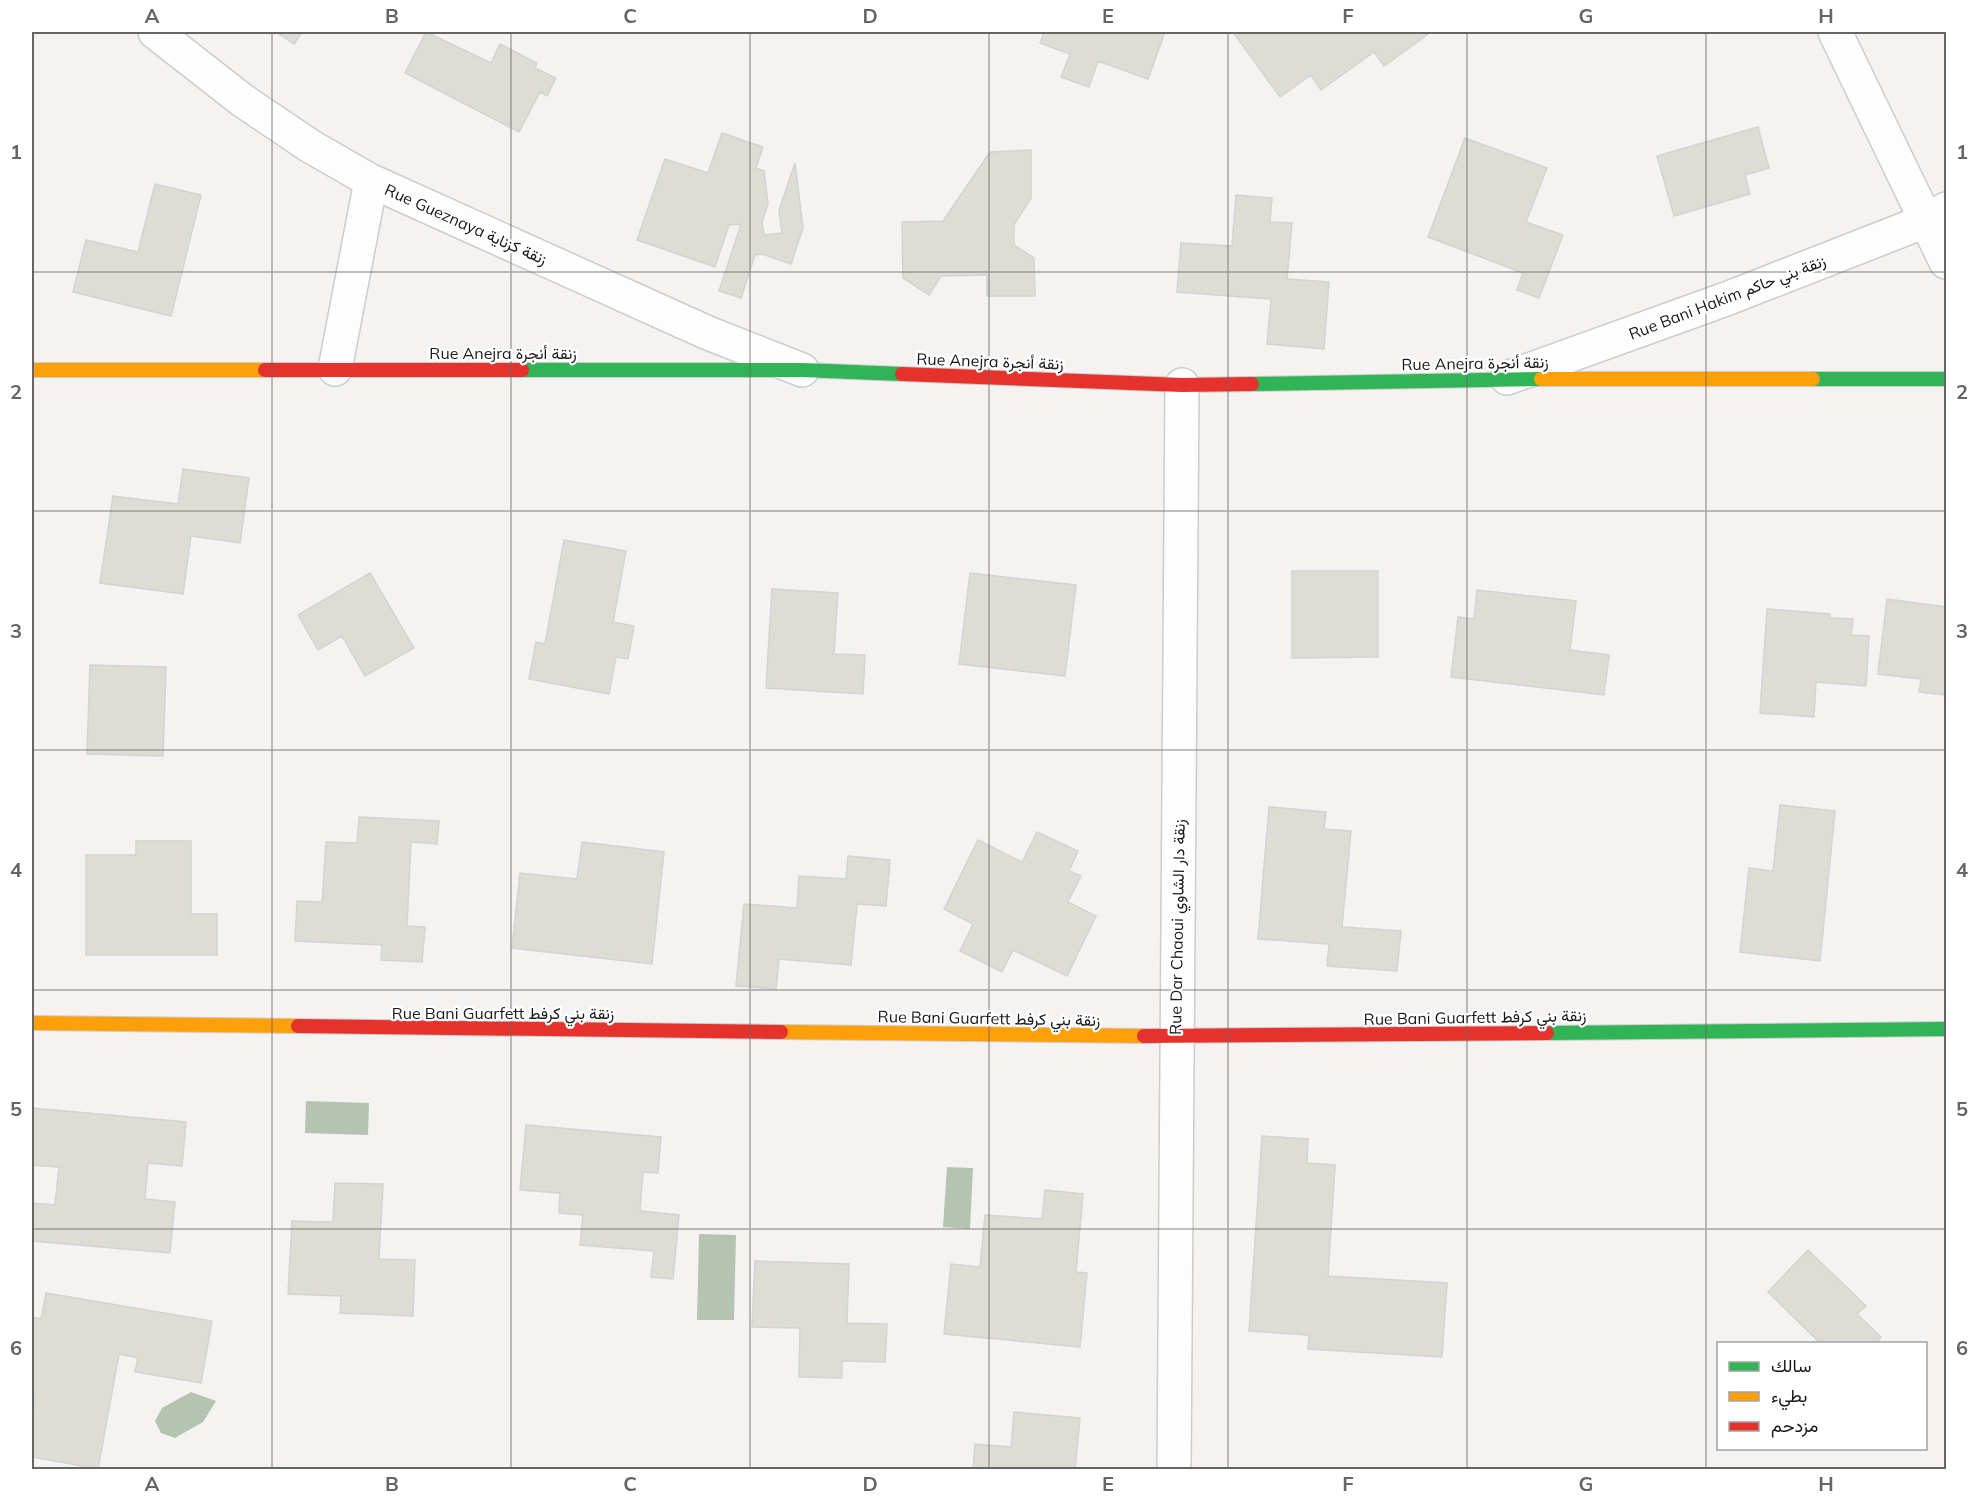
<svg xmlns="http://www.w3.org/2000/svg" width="1978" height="1501" font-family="Mulish,Vazirmatn,sans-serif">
  <rect width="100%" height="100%" fill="#f4f3f1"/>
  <path fill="#b4c4b0" d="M306,1101L369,1103L368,1135L305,1133Z
    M947,1167L973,1168L970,1229L943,1227Z
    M699,1234L736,1235L734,1320H697Z
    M191,1392L216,1401L203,1422L175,1438L161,1433L155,1421L162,1408Z"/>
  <path fill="#ddddd6" stroke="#d4d3d2" stroke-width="1.5" d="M276,32H302L294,44Z
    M426,32L491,63L500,44L537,63L535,68L556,78L547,96L540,92L519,132L405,73Z
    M1044,32H1165L1148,79L1098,61L1089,87L1061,77L1070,54L1040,43Z
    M1233,32H1431L1384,66L1374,52L1321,90L1311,75L1280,97Z
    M1758,127L1769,168L1745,175L1750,194L1674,216L1657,156Z
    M722,133L763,147L756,168L764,171L768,204L762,222L764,235L782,233L779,210L795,163L803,228L791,264L762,254L755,255L741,298L719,291L741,224L729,225L715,267L637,240L665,159L708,173Z
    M1465,138L1547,168L1526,222L1563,235L1539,298L1517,290L1523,273L1428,237Z
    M1031,150V198L1014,225V245L1034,258L1035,296H987V275L941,276L929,295L903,278L902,222L943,221L990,152Z
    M155,184L201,195L171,316L73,292L86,240L138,252Z
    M1236,195L1272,198L1270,222L1292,223L1287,279L1329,282L1324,349L1267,344L1271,299L1177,292L1181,243L1232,246Z
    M183,469L249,478L240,543L191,536L183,594L100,583L113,496L178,504Z
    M564,540L626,551L613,622L634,626L628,659L616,657L609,694L529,679L536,642L545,644Z
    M1292,571H1378V657L1292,658Z
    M370,573L414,648L365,676L342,636L318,650L298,615Z
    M970,573L1076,585L1065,676L959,664Z
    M772,589L838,593L834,654L865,655L863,694L766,688Z
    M1477,590L1576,601L1570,650L1609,655L1604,695L1451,677L1458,617L1474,619Z
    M1887,599L1946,607V695L1919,692L1921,679L1878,674Z
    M1767,609L1830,614V618L1853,619L1851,635L1869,636L1866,686L1816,682L1814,717L1760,713Z
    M90,665L166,667L163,756L87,754Z
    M1780,805L1835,811L1820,961L1740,952L1749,868L1773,871Z
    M1269,807L1326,812L1324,829L1351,831L1342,927L1401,931L1397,971L1327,966L1329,944L1258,939Z
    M359,817L439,821L437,844L411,842L407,926L425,927L422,962L381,960L382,945L295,941L297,901L322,902L326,842L357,843Z
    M1037,832L1078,851L1069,871L1081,876L1068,902L1096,916L1067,976L1013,950L1002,972L960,951L973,924L944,909L978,840L1022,862Z
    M136,841H191V914H217V955H86V855H136Z
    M582,842L664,852L652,964L512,948L520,873L577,879Z
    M848,856L890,860L886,906L857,904L851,965L779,959L776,989L736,986L744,904L797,908L799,876L846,879Z
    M32,1108L186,1122L182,1166L148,1163L145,1199L175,1202L170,1253L32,1241V1203L55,1205L59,1167L32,1165Z
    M526,1125L661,1137L658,1173L643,1172L640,1211L679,1215L673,1279L651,1277L654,1251L580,1245L583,1215L559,1213L560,1193L520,1190Z
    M1262,1136L1308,1139L1307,1163L1335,1165L1328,1276L1447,1283L1442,1357L1308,1349L1309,1335L1249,1331Z
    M335,1183L383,1184L379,1259L415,1260L413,1316L340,1313L341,1296L288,1294L292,1221L333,1222Z
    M1045,1190L1083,1194L1076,1272L1087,1273L1080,1347L944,1334L951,1264L980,1267L985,1215L1042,1219Z
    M1808,1250L1866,1306L1857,1314L1881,1337L1875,1344H1821L1768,1292Z
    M755,1261L849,1264L847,1323L887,1324L885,1362L842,1361V1378L799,1377L800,1328L752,1327Z
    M46,1293L212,1321L201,1383L135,1372L138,1358L119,1354L98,1469L32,1457L34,1393L32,1392V1317L41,1319Z
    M1014,1412L1080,1418L1075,1470H973L975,1444L1011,1447Z"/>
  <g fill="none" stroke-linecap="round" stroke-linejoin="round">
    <g stroke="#cdcccb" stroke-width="36">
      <path id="street" d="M155,32L242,100L310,146L371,181L708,333L802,370
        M1835,32L1946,262
        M335,369L371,181
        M1507,378L1726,299L1928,220L1946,209
        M1174,1470L1182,385"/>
    </g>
    <g stroke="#cdcccb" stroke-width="16">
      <path id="fast" d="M522,370H802L902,374
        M1813,379H1946
        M1252,384L1541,379
        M1547,1033L1946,1029"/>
    </g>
    <g stroke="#cdcccb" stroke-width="16">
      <path id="slow" d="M32,370H265
        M1541,379H1813
        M32,1023L298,1026
        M781,1032L1144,1036"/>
    </g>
    <g stroke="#cdcccb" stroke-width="16">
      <path id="jam" d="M265,370H522
        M902,374L1182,385L1252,384
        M298,1026L781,1032
        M1144,1036L1547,1033"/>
    </g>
    <use href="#street" stroke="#fdfdfd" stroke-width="33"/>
    <use href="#fast" stroke="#30b455" stroke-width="14"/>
    <use href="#slow" stroke="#ff9f0a" stroke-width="14"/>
    <use href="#jam" stroke="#e5322d" stroke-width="14"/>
  </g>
  <path fill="none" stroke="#666564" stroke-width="1.5" stroke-opacity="0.55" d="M272,32V1470M511,32V1470M750,32V1470M989,32V1470M1228,32V1470M1467,32V1470M1706,32V1470M32,272H1946M32,511H1946M32,750H1946M32,990H1946M32,1229H1946"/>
  <g text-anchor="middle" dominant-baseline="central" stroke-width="4.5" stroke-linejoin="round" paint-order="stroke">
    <g font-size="16" fill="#191918" stroke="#fff">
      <text transform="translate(466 224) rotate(24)">Rue Gueznaya زنقة كزناية</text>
      <text transform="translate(1727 297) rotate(-21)">Rue Bani Hakim زنقة بني حاكم</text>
      <text x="503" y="353">Rue Anejra زنقة أنجرة</text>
      <text transform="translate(990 361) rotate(2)">Rue Anejra زنقة أنجرة</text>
      <text transform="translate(1475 363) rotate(-1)">Rue Anejra زنقة أنجرة</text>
      <text transform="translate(1177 927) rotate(-89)">Rue Dar Chaoui زنقة دار الشاوي</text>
      <text x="503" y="1013">Rue Bani Guarfett زنقة بني كرفط</text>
      <text transform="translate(1475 1017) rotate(-1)">Rue Bani Guarfett زنقة بني كرفط</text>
      <text transform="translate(989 1018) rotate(1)">Rue Bani Guarfett زنقة بني كرفط</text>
    </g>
  </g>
  <rect width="1978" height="1501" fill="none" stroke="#ffffff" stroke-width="66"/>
  <rect x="1717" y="1342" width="210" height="108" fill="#ffffff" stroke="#a3a3a3" stroke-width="1.5"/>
  <rect x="1729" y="1362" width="30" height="9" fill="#30b455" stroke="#a3a3a3" stroke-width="1.5"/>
  <text x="1771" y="1372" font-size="18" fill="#191918">سالك</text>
  <rect x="1729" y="1392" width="30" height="9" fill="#ff9f0a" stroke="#a3a3a3" stroke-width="1.5"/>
  <text x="1771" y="1402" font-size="18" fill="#191918">بطيء</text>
  <rect x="1729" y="1422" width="30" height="9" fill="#e5322d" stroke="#a3a3a3" stroke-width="1.5"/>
  <text x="1771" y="1432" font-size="18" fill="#191918">مزدحم</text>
  <rect x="33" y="33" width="1912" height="1435" fill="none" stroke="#666564" stroke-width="2"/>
  <g font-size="20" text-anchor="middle" font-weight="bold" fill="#666564">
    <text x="152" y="23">A</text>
    <text x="392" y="23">B</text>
    <text x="630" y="23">C</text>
    <text x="870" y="23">D</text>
    <text x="1108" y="23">E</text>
    <text x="1348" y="23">F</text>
    <text x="1586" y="23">G</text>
    <text x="1826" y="23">H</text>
    <text x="16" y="159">1</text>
    <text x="1962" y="159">1</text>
    <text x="16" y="399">2</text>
    <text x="1962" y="399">2</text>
    <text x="16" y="638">3</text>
    <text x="1962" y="638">3</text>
    <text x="16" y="877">4</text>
    <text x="1962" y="877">4</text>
    <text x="16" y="1116">5</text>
    <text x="1962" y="1116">5</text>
    <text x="16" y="1355">6</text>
    <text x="1962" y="1355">6</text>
    <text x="152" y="1491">A</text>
    <text x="392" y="1491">B</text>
    <text x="630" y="1491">C</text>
    <text x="870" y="1491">D</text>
    <text x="1108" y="1491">E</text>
    <text x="1348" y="1491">F</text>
    <text x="1586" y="1491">G</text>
    <text x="1826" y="1491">H</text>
  </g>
</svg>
